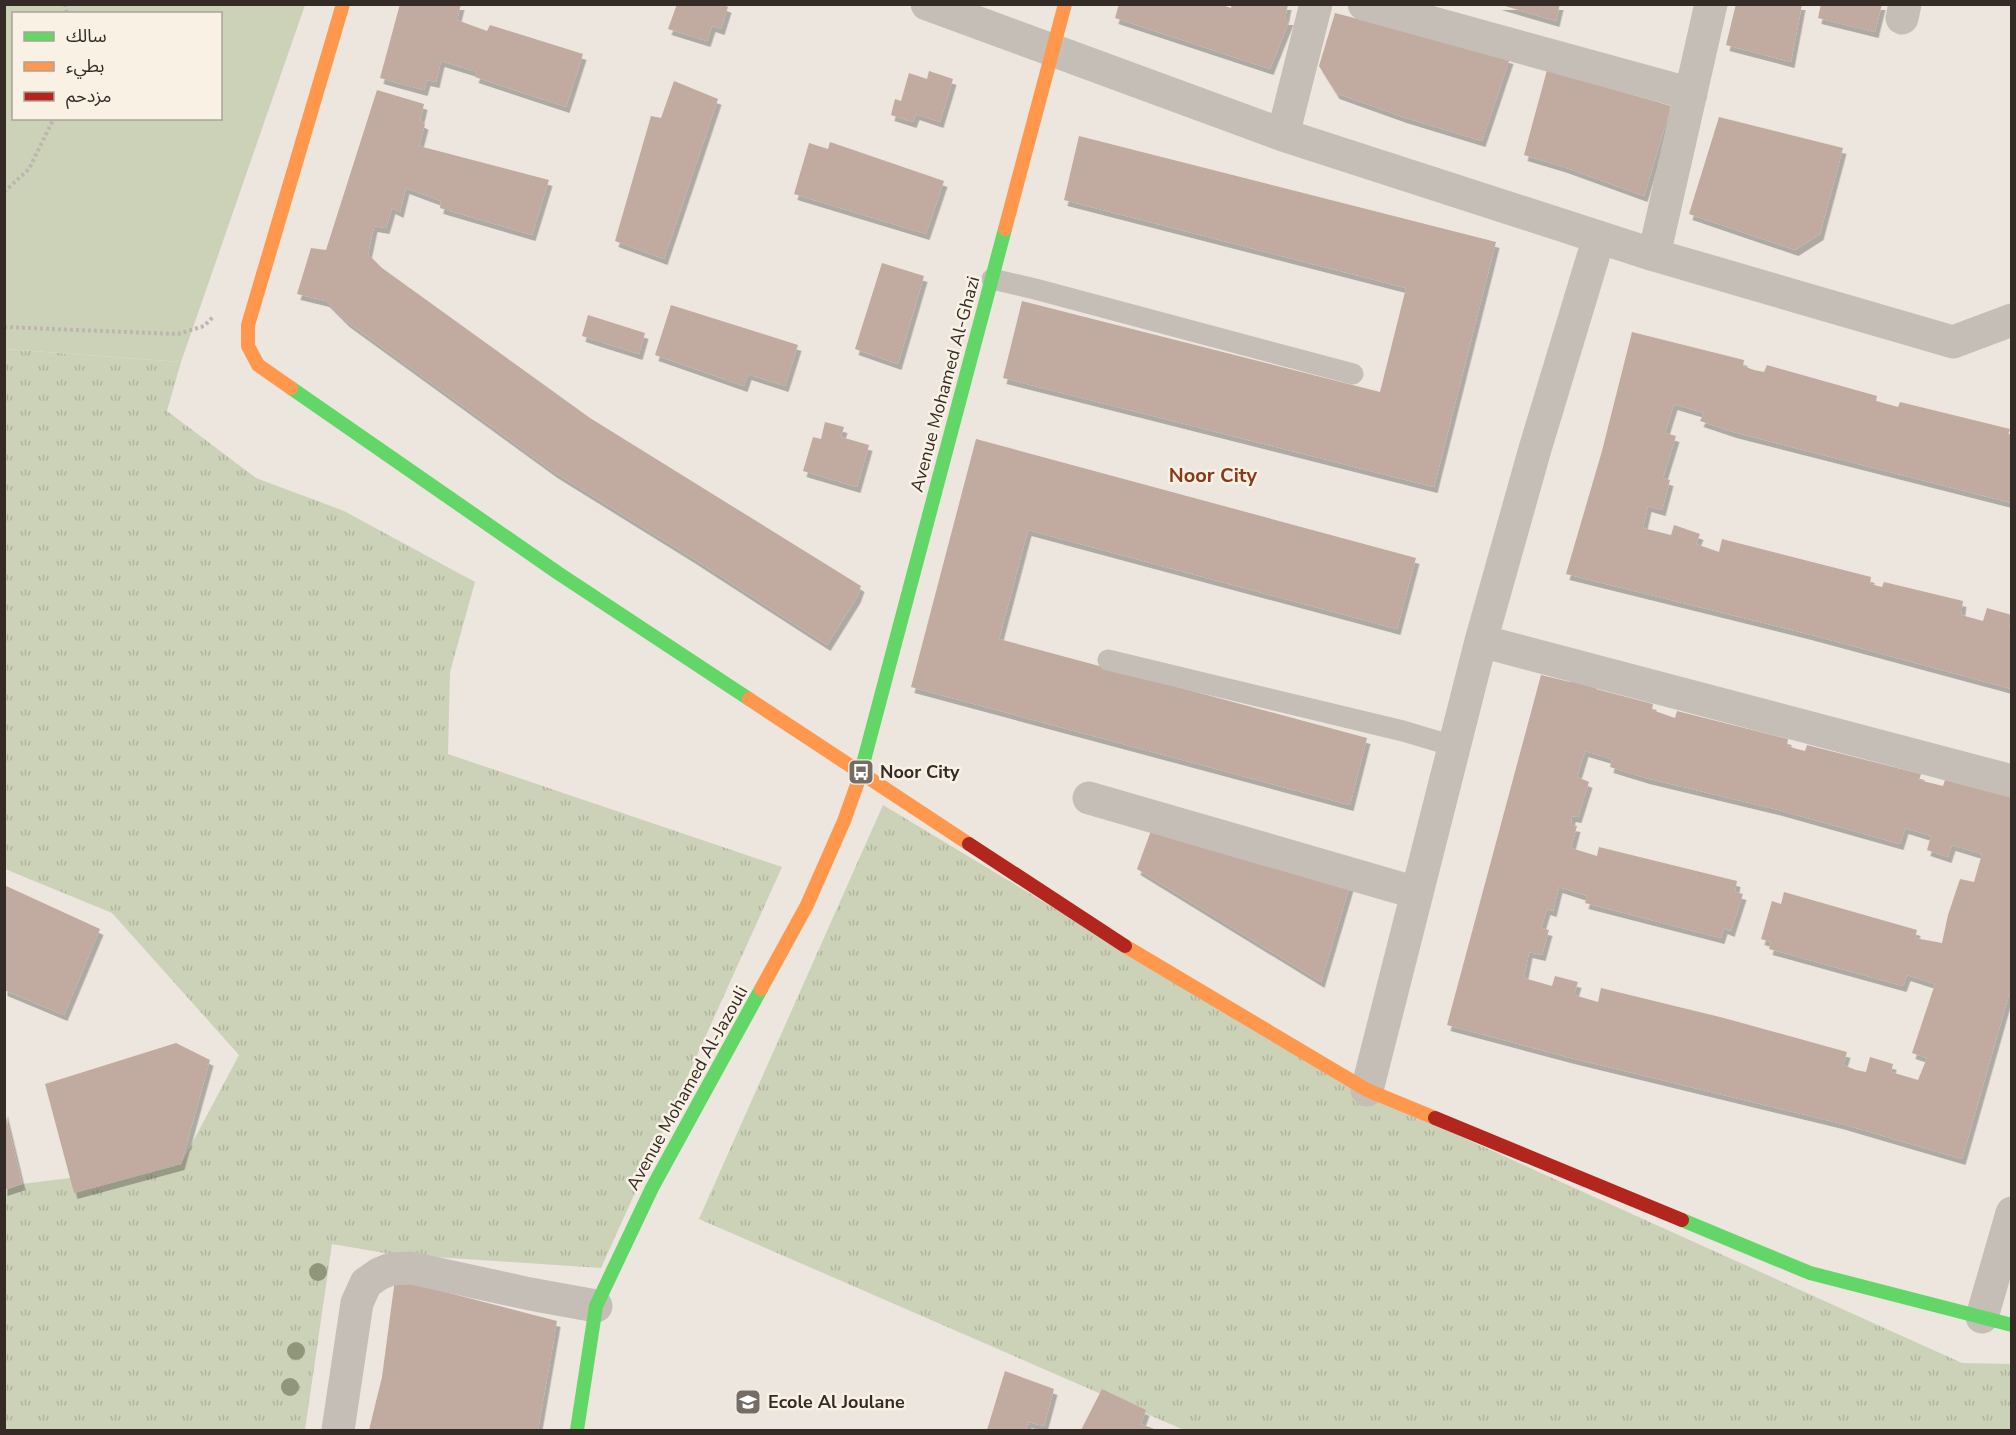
<svg xmlns="http://www.w3.org/2000/svg" width="2016" height="1435" font-family="'Nunito Sans','Noto Sans Arabic',sans-serif">
  <defs>
    <pattern id="grass-tufts" width="24" height="20" patternUnits="userSpaceOnUse" patternTransform="scale(1.5)"><rect width="24" height="20" fill="#ccd2b8"/><path d="M3 7l-1-3M5 7V3M7 7l1-3M15 17l-1-3M17 17v-4M19 17l1-3" fill="none" stroke="#b0b49e"/></pattern>
    <filter id="shadow"><feDropShadow dx="3.5" dy="6" stdDeviation="0" flood-color="#0004"/></filter>
  </defs>
  <rect width="100%" height="100%" fill="#ece6de"/>
  <path fill="url(#grass-tufts)" d="M4,349L181,362L167,411L256,478L344,511L475,582L450,672L448,754L782,867L601,1268L390,1254L332,1244L305,1430H5V1190L22,1184L181,1164L239,1055L112,913L5,869Z
    M883,805L1351,1087L1962,1363L2011,1364V1430H1184L699,1219Z"/>
  <path fill="#ccd2b8" fill-rule="evenodd" d="M4,5H305L181,362L5,349ZM14,14H220V118H14Z"/>
  <path fill="#c1aa9f" fill-rule="evenodd" filter="url(#shadow)" d="M400,4H461L457,20L487,31L490,25L583,54L566,107L475,77L477,72L441,61L436,82L427,80L424,90L380,78Z
    M677,4H721L728,7L721,29L712,26L707,41L668,29Z
    M1119,4H1219L1231,8L1232,4H1288L1285,19H1290L1270,69L1115,18Z
    M1498,4H1560L1556,21Z
    M1736,4H1802L1791,62L1726,45Z
    M1821,4H1882L1875,32L1818,18Z
    M1335,13L1510,58L1482,141L1403,117L1336,93L1319,66Z
    M1547,70L1671,106L1644,196L1564,167L1524,155Z
    M929,71L953,79L940,122L916,114L913,122L891,115L895,99L901,101L909,73L927,79Z
    M674,81L718,99L664,259L615,241L651,116L661,118Z
    M377,90L424,104L420,121L425,124L419,146L549,180L532,235L440,208L441,201L406,188L400,212L392,208L386,228L374,226L368,254L382,268L590,418L861,586L857,597L827,645L691,557L554,472L346,321L326,301L297,294L311,248L326,250Z
    M1719,117L1843,148L1820,234L1795,250L1689,214Z
    M1079,136L1496,242L1434,487L1003,378L1022,301L1380,392L1406,288L1064,200Z
    M830,142L944,181L926,234L794,194L809,143L828,149Z
    M882,263L924,276L898,364L855,349Z
    M671,305L798,345L785,386L748,374L744,386L655,355Z
    M588,315L645,333L639,354L582,336Z
    M1632,332L1744,360L1743,366L1754,370L1764,372L1767,365L1877,396L1876,401L1898,407L1900,402L2010,429L2008,435L2012,436V503L1733,432L1700,421L1704,413L1674,404L1665,433L1676,436L1663,478L1670,480L1662,510L1648,506L1643,528L1671,535L1674,525L1700,534L1696,544L1719,552L1722,539L1871,577L1870,584L1882,587L1884,582L1963,601L1961,615L1983,621L1987,608L2012,615L2009,626L2012,627V689L1808,634L1566,574L1602,451Z
    M825,422L844,427L841,437L869,445L857,487L803,471L813,437L821,439Z
    M976,439L1416,558L1397,629L1028,530L999,639L1367,738L1350,805L911,687Z
    M1541,675L1570,682L1571,678L1597,685L1596,689L1653,704L1652,710L1675,718L1677,711L1788,739L1787,746L1797,749L1805,751L1807,745L1921,774L1919,780L1943,786L1945,780L2012,797V984L1962,1159L1839,1123L1571,1058L1447,1025ZM1585,751L1612,759L1610,767L1646,778L1779,810L1900,844L1905,828L1931,836L1927,850L1948,857L1952,845L1982,854L1974,882L1960,879L1948,915L1942,943L1915,938L1917,930L1784,892L1781,904L1772,901L1761,939L1771,942L1769,949L1903,986L1907,975L1935,984L1912,1053L1927,1058L1918,1080L1891,1072L1893,1064L1870,1057L1866,1072L1856,1070L1843,1065L1847,1052L1724,1018L1601,988L1598,1002L1574,995L1578,982L1555,976L1552,986L1524,978L1529,952L1542,955L1549,930L1541,928L1547,909L1553,911L1559,887L1587,896L1585,903L1721,938L1724,928L1731,931L1743,894L1735,892L1737,881L1599,847L1597,856L1571,848L1577,826L1571,825L1572,816L1578,817L1589,782L1577,777Z
    M1152,828L1350,885L1321,982L1137,869Z
    M4,885L100,929L64,1015L4,990Z
    M176,1043L210,1060L181,1164L74,1193L45,1084Z
    M4,1109L22,1184L4,1190Z
    M395,1279L557,1321L538,1430H369L382,1377Z
    M1005,1371L1054,1389L1044,1426L1028,1422L1026,1430H987Z
    M1102,1389L1146,1410L1141,1424L1157,1430H1081Z"/>
  <g fill="none" stroke-linecap="round" stroke-linejoin="round">
    <path stroke="#bdb6b0" stroke-width="4" stroke-dasharray="3 3" stroke-linecap="butt" d="M65,4L67,14
      M4,192L29,169L54,118
      M4,327L178,334L204,326L214,316"/>
    <path stroke="#c5beb7" stroke-width="21" d="M992,279L1035,289L1353,374
      M1108,660L1403,731L1453,746"/>
    <path stroke="#c5beb7" stroke-width="33" d="M927,4L1283,135L1654,255L1711,4
      M1364,4L1691,94
      M1902,18L1905,4
      M1283,135L1316,4
      M1654,255L1953,342L2012,320
      M1481,641L2012,781
      M1089,798L1417,893
      M1367,1090L1481,641L1535,449L1599,237
      M1982,1317L2012,1213
      M338,1430L357,1303L366,1283L379,1274L391,1269L411,1268L530,1294L596,1306"/>
    <path stroke="#63d668" stroke-width="14" d="M291,388L558,573L749,699
      M859,779L1005,229
      M1682,1220L1810,1273L2012,1325
      M577,1430L596,1306L652,1188L761,989"/>
    <path stroke="#ff974d" stroke-width="14" d="M1005,229L1065,4
      M291,388L258,365L248,346V325L343,4
      M749,699L969,844
      M1125,946L1367,1090L1435,1118
      M761,989L807,905L844,821L859,779"/>
    <path stroke="#b3261e" stroke-width="14" d="M969,844L1125,946
      M1435,1118L1682,1220"/>
  </g>
  <g fill="#8f967a">
    <circle cx="318" cy="1272" r="9"/>
    <circle cx="296" cy="1351" r="9"/>
    <circle cx="290" cy="1387" r="9"/>
  </g>
  <defs>
    <g id="bus-square" transform="scale(1.35)"><rect x="-9" y="-9" width="18" height="18" rx="4" fill="#756c66" stroke="#faf1e5"/><path d="M-5-6H5V4H4V6H2V4H-2V6H-4V4H-5ZM-3.5-4V0h7V-4ZM-3.5 1.2v1.5H-2V1.2ZM2 1.2v1.5H3.5V1.2Z" fill="#fff"/></g>
    <g id="school-square" transform="scale(1.35)"><rect x="-9" y="-9" width="18" height="18" rx="4" fill="#756c66" stroke="#faf1e5"/><path d="M0-5L7-2L0 1L-7-2ZM-4 1L0 2.5L4 1V4Q0 6-4 4Z" fill="#fff"/></g>
  </defs>
  <g fill-rule="evenodd">
    <use href="#bus-square" x="861" y="772"/>
    <use href="#school-square" x="748" y="1402"/>
  </g>
  <g text-anchor="middle" dominant-baseline="central" stroke-width="5" stroke-linejoin="round" paint-order="stroke">
    <g font-size="18" fill="#352b26" stroke="#faf1e5">
      <text transform="translate(945 384) rotate(-75)">Avenue Mohamed Al-Ghazi</text>
      <text transform="translate(687 1088) rotate(-61)">Avenue Mohamed Al-Jazouli</text>
    </g>
    <g font-size="18" font-weight="bold" fill="#352b26" stroke="#faf1e5" text-anchor="start">
      <text x="880" y="772">Noor City</text>
      <text x="768" y="1402">Ecole Al Joulane</text>
    </g>
    <g font-size="20" font-weight="bold" fill="#873a1c" stroke="#faf1e5">
      <text x="1213" y="475">Noor City</text>
    </g>
  </g>
  <rect width="2016" height="1435" fill="none" stroke="#352b26" stroke-width="12"/>
  <rect x="12" y="12" width="210" height="108" fill="#faf1e5" stroke="#aba299" stroke-width="1.5"/>
  <rect x="24" y="32" width="30" height="9" fill="#63d668" stroke="#aba299" stroke-width="1.5"/>
  <text x="66" y="42" font-size="18" fill="#352b26">سالك</text>
  <rect x="24" y="62" width="30" height="9" fill="#ff974d" stroke="#aba299" stroke-width="1.5"/>
  <text x="66" y="72" font-size="18" fill="#352b26">بطيء</text>
  <rect x="24" y="92" width="30" height="9" fill="#b3261e" stroke="#aba299" stroke-width="1.5"/>
  <text x="66" y="102" font-size="18" fill="#352b26">مزدحم</text>
</svg>
